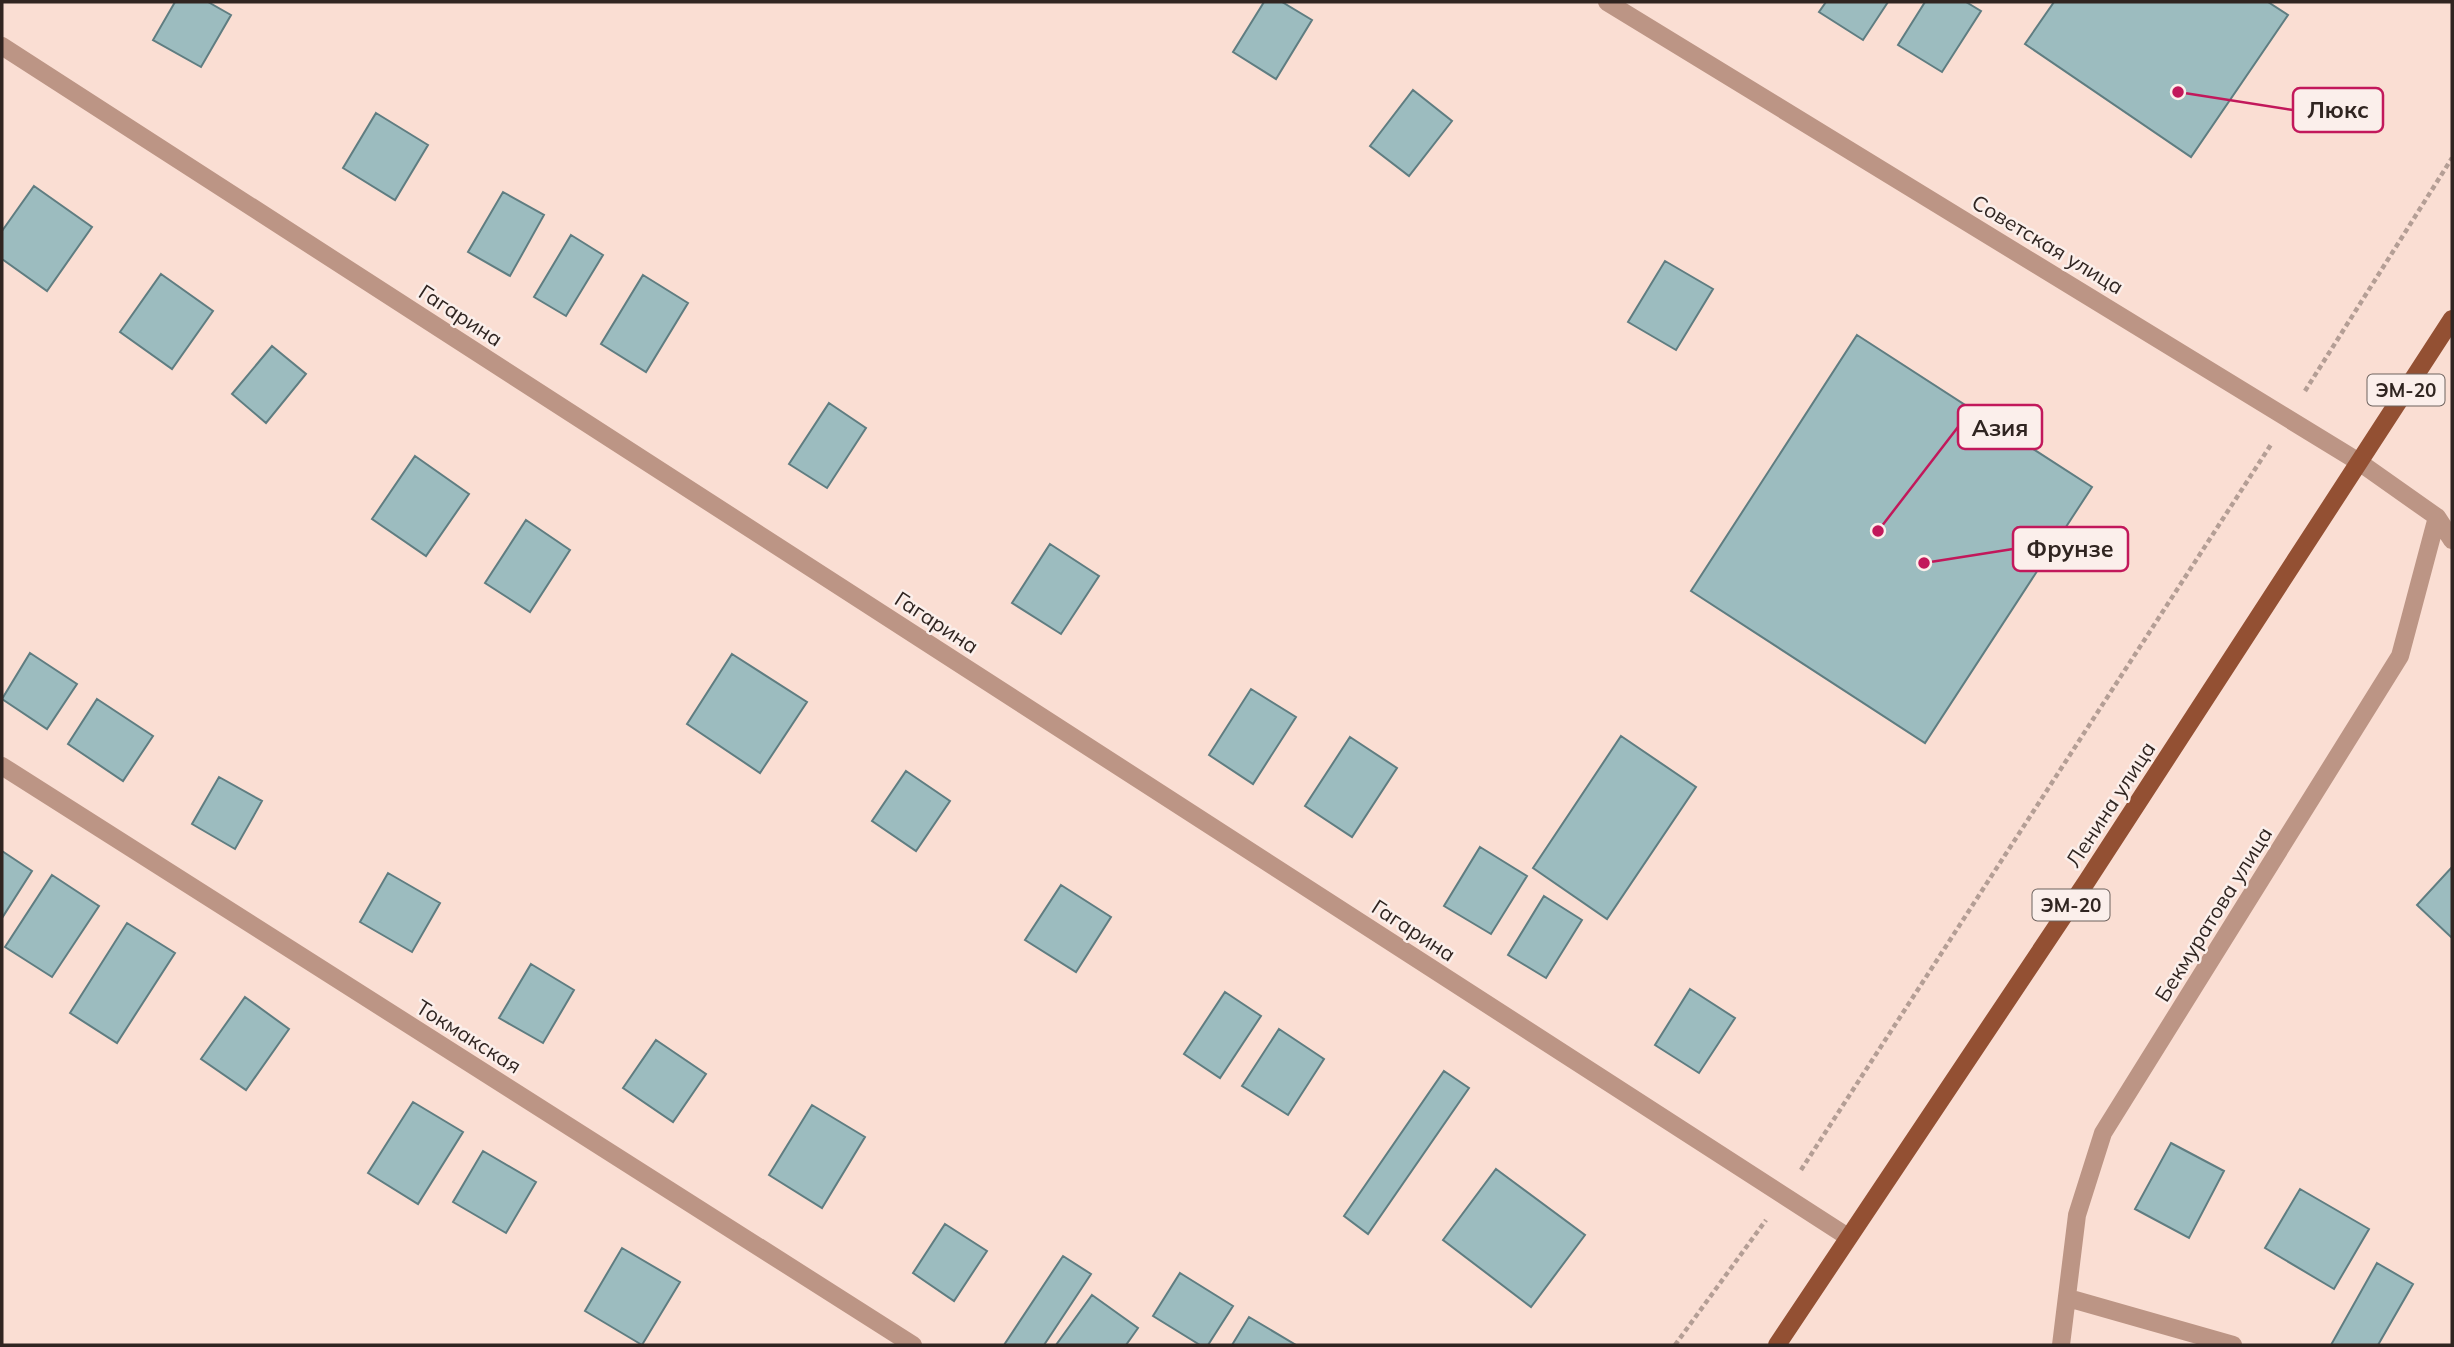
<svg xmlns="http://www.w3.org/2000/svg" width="2454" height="1347" font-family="Mulish,sans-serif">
  <rect width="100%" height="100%" fill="#faded3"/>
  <path fill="#9cbcbf" stroke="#5f7d81" stroke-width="2" d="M175,2H208L231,15L201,67L153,40Z
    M1264,2H1282L1312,20L1276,79L1233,52Z
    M1826,2H1888L1863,40L1819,12Z
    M1925,2H1966L1981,11L1942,72L1898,45Z
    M2054,2H2268L2288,15L2191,157L2025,44Z
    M1413,90L1452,121L1409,176L1370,146Z
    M376,113L428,145L395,200L343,168Z
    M34,186L92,227L47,291L2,259V231Z
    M503,192L544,215L510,276L468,252Z
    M571,235L603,255L566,316L534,297Z
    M1665,261L1713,289L1676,350L1628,322Z
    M161,274L213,311L172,369L120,332Z
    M643,275L688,303L646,372L601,344Z
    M1857,335L2092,487L1925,743L1691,591Z
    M272,346L306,374L266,423L232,394Z
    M829,403L866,428L827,488L789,464Z
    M415,456L469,494L426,556L372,519Z
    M526,520L570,550L530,612L485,583Z
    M1050,544L1099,576L1061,634L1012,603Z
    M30,653L77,684L47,729L2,699Z
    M732,654L807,702L760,773L687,724Z
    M1251,689L1296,717L1253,784L1209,755Z
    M97,699L153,736L123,781L68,744Z
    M1621,736L1696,787L1607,919L1533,868Z
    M1350,737L1397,768L1352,837L1305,806Z
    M906,771L950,801L916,851L872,821Z
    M219,777L262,801L235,849L192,824Z
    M1480,847L1527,876L1491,934L1444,906Z
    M2,851L32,871L2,918Z
    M2452,867V938L2417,905Z
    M388,873L440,903L412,952L360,922Z
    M52,875L99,906L52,977L5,947Z
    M1061,885L1111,917L1076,972L1025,940Z
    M1544,896L1582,920L1546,978L1508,955Z
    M127,923L175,953L117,1043L70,1013Z
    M531,964L574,990L543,1043L499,1018Z
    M1690,989L1735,1018L1699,1073L1655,1045Z
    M1225,992L1261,1016L1220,1078L1184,1054Z
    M245,997L289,1029L246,1090L201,1059Z
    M1279,1029L1324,1059L1288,1115L1242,1086Z
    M656,1040L706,1074L673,1122L623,1088Z
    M1444,1071L1469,1088L1368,1234L1344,1216Z
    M413,1102L463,1132L418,1204L368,1173Z
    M812,1105L865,1137L822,1208L769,1175Z
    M2171,1143L2224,1171L2189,1238L2135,1209Z
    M483,1151L536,1182L506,1233L453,1202Z
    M1496,1169L1585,1235L1531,1307L1443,1240Z
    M2300,1189L2369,1229L2334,1289L2265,1248Z
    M945,1224L987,1251L954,1301L913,1273Z
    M622,1248L680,1282L642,1345L585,1311Z
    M1063,1256L1091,1274L1044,1345H1004Z
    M2377,1263L2413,1284L2378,1345H2331Z
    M1180,1273L1233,1306L1208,1345H1200L1153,1316Z
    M1092,1295L1138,1328L1126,1345H1056Z
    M1249,1317L1296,1345H1232Z"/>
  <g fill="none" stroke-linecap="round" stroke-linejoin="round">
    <path stroke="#b49e95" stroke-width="4.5" stroke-dasharray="5 3.5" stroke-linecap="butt" d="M2305,391L2452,158
      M1801,1170L2272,443
      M1675,1345L1766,1220"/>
    <path stroke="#bc9585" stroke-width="18" d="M1607,2L2359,462L2437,517L2452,540
      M2,46L1848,1237
      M2,766L913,1345
      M2068,1298L2233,1345
      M2061,1345L2077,1215L2103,1133L2400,656L2437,517"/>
    <path stroke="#935033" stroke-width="18" d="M1777,1345L2087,881L2452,319"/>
  </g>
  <g text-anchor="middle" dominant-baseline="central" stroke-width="5" stroke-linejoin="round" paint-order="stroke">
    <g fill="#fbefeb" stroke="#6d625e" stroke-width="2">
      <rect x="2367.5" y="374.5" width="77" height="31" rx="5"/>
      <rect x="2032.5" y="889.5" width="77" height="31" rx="5"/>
    </g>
    <g font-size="19" font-weight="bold" fill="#302521">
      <text x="2406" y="390">ЭМ-20</text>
      <text x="2071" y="905">ЭМ-20</text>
    </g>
    <g font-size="21" fill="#302521" stroke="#fbefeb">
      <text transform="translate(2048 244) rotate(31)">Советская улица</text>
      <text transform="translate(461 315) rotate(33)">Гагарина</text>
      <text transform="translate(937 622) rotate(33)">Гагарина</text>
      <text transform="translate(2110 804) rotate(-57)">Ленина улица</text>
      <text transform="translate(2213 914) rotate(-58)">Бекмуратова улица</text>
      <text transform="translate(1414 930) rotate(33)">Гагарина</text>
      <text transform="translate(469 1036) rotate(32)">Токмакская</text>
    </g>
  </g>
  <path fill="none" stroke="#c2185b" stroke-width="2.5" d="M2178 92L2293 110M1878 531L1958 427M1924 563L2013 549"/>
  <g fill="#c2185b" stroke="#fbefeb" stroke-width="2.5">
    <circle cx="2178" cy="92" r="7"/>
    <circle cx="1878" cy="531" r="7"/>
    <circle cx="1924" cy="563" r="7"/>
  </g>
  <g fill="#fbefeb" stroke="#c2185b" stroke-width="2.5">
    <rect x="2293" y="88" width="90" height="44" rx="7"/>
    <rect x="1958" y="405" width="84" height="44" rx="7"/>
    <rect x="2013" y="527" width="115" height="44" rx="7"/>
  </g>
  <g font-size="23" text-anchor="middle" font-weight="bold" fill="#302521">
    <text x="2338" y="118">Люкс</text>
    <text x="2000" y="436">Азия</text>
    <text x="2070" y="557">Фрунзе</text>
  </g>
  <rect width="2454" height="1347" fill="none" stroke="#302521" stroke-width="7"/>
</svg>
